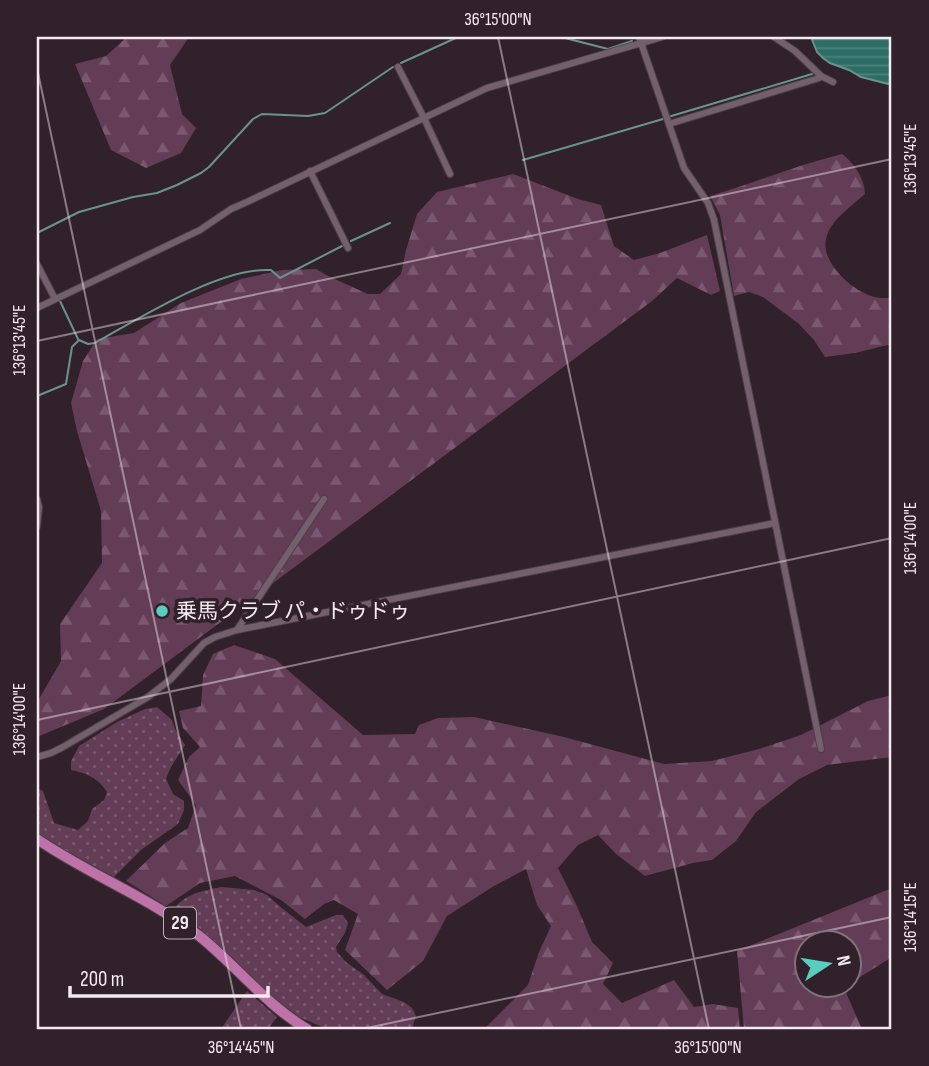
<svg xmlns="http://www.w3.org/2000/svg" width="929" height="1066" font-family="'Sofia Sans Condensed','Noto Sans JP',sans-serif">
  <defs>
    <pattern id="grass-dots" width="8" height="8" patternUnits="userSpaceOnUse" patternTransform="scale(1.75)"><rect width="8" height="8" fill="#633c56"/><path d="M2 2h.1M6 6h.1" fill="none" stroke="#7a586f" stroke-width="1.8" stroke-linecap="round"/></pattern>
    <pattern id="forest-firs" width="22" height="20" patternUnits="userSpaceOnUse" patternTransform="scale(1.75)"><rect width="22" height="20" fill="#633c56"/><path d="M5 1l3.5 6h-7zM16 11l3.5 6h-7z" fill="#7a586f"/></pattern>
    <pattern id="water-rules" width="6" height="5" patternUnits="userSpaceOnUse" patternTransform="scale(1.75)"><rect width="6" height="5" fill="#2c6e65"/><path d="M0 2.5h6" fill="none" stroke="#4b837c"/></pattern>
  </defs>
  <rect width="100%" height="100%" fill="#31212b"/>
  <path fill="url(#grass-dots)" d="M157,707L172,720L175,729L185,745C178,757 170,766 166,779L173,794L184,801V810L178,824L141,850L114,877L37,835V788L43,791L54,823L78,830L88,821L92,809L104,800L107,792C98,778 87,773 71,770V761L79,746L117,722L145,709Z
    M222,887L254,890L267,895L283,909L306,927L336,915H343L348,923L345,933L336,947L337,952L346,962L364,975L382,994L404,1002L412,1008L416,1016L412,1029H327L299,1017L270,995L199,928L173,911C182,894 205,890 222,887Z
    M247,991L277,1017L268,1029H221Z"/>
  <path fill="url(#forest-firs)" d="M127,37H189L170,65L182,114L196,128L181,153L146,168L111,150L75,64L106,56Z
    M842,154C854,163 865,179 865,194C852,206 830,220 826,239C820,264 858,297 881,298C885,298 889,298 892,297V344L855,353L825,357L814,340L799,324L763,297L749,292L734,296L720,215L710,196C754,183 797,165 842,154Z
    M513,174L578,199L601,205L614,246L634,260L660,253L707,235L720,291L711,295L677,278L652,301L104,709L37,737V700L39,699L61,661L60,624L102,563L101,511L77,431L71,403L83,361L97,339L134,333L181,303L241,279L282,270L316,269L328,276L368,294H380L401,274L406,250L417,214L437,192Z
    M234,645L275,659L363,735L415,734L419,725L438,718L474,717L564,737L664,764L712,761L759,749L801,735L868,701L892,695V757L827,765L799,779L756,812L736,841L712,860L693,863L645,876L616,854L598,835L578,845L558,868L576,904L592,942L613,963L603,984L622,1003L674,980L694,1007L713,1004L738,1008L740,1029H484L528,985L539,952L551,926L537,905L526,869L494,886L447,916L423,961L387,990L345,950L358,914L334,900L324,904L305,919L281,900L235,876L200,883L166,906L126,881L165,843L188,828L196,805L178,780L189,757L200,747L183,728L179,711L201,706L203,675L213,654Z
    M892,888V957L849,984L848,944H806V986H846L844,988L862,1029H744L737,951Z"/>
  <path fill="url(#water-rules)" stroke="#69938f" stroke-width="2" d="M811,37H892V85L861,77L849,70L830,63L823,58L817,52Z"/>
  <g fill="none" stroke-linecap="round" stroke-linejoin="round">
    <path stroke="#69938f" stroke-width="2" d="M561,37L608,49L632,41
      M401,63L458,37
      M668,117L812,74
      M523,160L663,119
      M37,233L79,212L133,197L157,193L177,185L201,173L209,167L253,119L262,114L308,116L325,113L393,67
      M351,241L390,223
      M60,301L78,339
      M37,396L66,384L72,347L79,340L88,344L95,343C140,318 220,267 271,270L280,278L342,246"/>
    <g stroke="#4d4049" stroke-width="8">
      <path id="street" d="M639,37L684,168L708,203L714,220L821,749
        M774,37L795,51L821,76L833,82
        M398,67L424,118L450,174
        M669,124L819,78L821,76
        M310,171L348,248
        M37,264L55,299
        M37,308L200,230L231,209L247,202L487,88L662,37
        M37,499L39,507L37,526
        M237,630L324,499
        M37,757L51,753L63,747L148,697L171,679L204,643L215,637L237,630L775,523"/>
    </g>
    <g stroke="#4d4049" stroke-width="12">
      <path id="primary" d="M37,839C88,874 148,897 198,935C235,964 266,1005 307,1029"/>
    </g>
    <use href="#street" stroke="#73606c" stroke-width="6"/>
    <use href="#primary" stroke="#be72a7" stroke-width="10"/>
  </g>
  <path fill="none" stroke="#f6eaf1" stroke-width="2" stroke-opacity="0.45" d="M498,37L709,1029M37,68L241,1029M37,341L892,159M37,720L892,538M362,1029L892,917"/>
  <circle fill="#59cebf" stroke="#31212b" stroke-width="2.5" cx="162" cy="611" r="7"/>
  <g text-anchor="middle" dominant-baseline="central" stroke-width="7" stroke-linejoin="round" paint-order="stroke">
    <rect fill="#31212b" stroke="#bbaeb6" stroke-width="2" x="164" y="907.5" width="32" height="31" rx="5"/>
    <g font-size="19" font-weight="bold" fill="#f6eaf1">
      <text x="180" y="923">29</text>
    </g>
    <g font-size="21" fill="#f6eaf1" stroke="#31212b" text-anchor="start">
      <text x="176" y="611">乗馬クラブ パ・ドゥドゥ</text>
    </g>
  </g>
  <rect width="929" height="1066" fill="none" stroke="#31212b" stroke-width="77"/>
  <g transform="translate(828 964) rotate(78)"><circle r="33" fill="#31212b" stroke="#80717a" stroke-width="2"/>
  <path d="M0-5L12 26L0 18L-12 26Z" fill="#59cebf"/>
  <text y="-10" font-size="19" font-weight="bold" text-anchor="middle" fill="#f6eaf1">N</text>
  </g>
  <path d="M70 986v10h198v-10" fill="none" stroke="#f6eaf1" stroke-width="3.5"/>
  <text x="80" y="986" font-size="21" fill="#f6eaf1" stroke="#31212b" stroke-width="5" paint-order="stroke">200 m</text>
  <rect x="38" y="38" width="852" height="990" fill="none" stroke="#f6eaf1" stroke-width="2.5"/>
  <g font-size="18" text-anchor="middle" fill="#f6eaf1">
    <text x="498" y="25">36°15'00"N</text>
    <text transform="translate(910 159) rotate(-90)" y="6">136°13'45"E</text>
    <text transform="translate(19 340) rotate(-90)" y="6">136°13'45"E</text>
    <text transform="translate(910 538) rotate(-90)" y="6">136°14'00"E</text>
    <text transform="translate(19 719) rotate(-90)" y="6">136°14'00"E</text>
    <text transform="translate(910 917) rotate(-90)" y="6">136°14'15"E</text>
    <text x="241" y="1053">36°14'45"N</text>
    <text x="708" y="1053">36°15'00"N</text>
  </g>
</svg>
